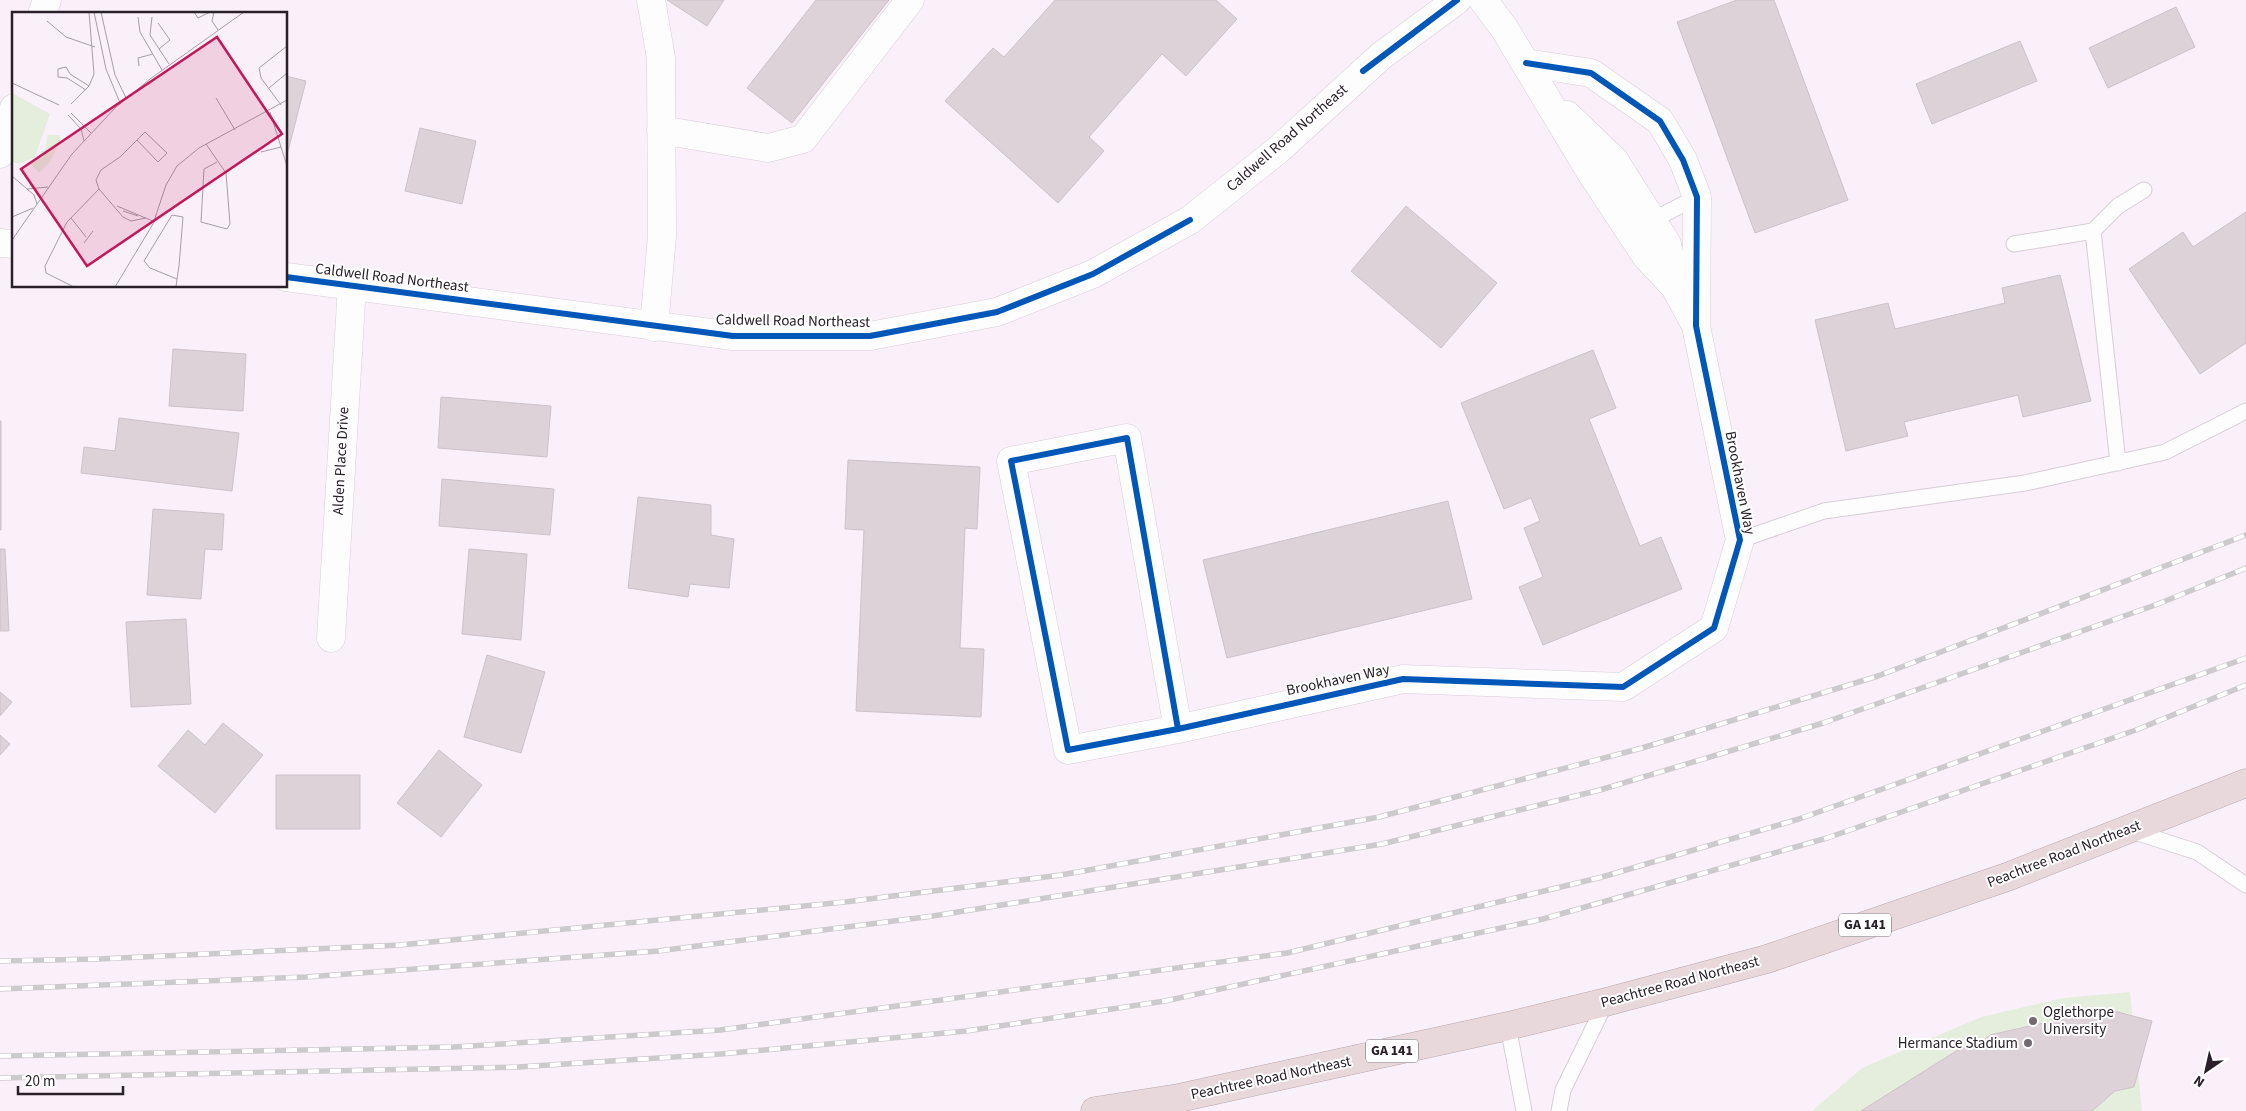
<svg xmlns="http://www.w3.org/2000/svg" width="2246" height="1111" font-family="'Source Sans 3',sans-serif">
  <rect width="100%" height="100%" fill="#faf0fa"/>
  <path fill="#e5eddd" d="M2130,992L2142,1111H1812L1862,1068L1981,1017L2063,998Z"/>
  <path fill="#dcd2d8" stroke="#cdc2c9" d="M667,0H724L707,26Z
    M816,0H889L792,123L747,88Z
    M1055,0H1216L1237,19L1186,76L1162,54L1089,137L1104,151L1058,203L945,101L993,48L1004,57Z
    M1737,0H1774L1848,200L1755,233L1677,22Z
    M2176,7L2195,47L2108,88L2089,48Z
    M2020,41L2037,81L1932,124L1916,84Z
    M286,76L306,81L286,159Z
    M420,128L476,141L462,204L405,191Z
    M1406,206L1497,283L1441,348L1351,271Z
    M2246,212V343L2200,374L2129,269L2183,232L2193,247Z
    M2060,275L2091,401L2023,417L2018,395L1904,422L1908,436L1846,451L1815,320L1888,303L1895,329L2005,303L2002,288Z
    M173,349L246,354L243,411L169,406Z
    M1593,350L1616,408L1589,419L1640,546L1661,537L1682,589L1543,645L1519,587L1543,577L1524,528L1540,521L1531,498L1504,509L1461,403Z
    M441,397L551,406L547,457L438,448Z
    M119,418L239,433L232,491L81,473L84,447L115,451Z
    M0,421H1V530H0Z
    M848,460L980,467L977,529L965,528L960,648L984,649L981,717L856,711L864,530L845,529Z
    M442,479L554,489L550,535L439,526Z
    M638,497L711,505V535L734,539L729,588L690,584L688,597L628,588Z
    M1448,501L1472,599L1227,658L1203,560Z
    M153,509L224,514L222,550L205,549L201,599L147,595Z
    M0,549H5L9,631H0Z
    M469,549L527,554L521,640L462,634Z
    M186,619L191,704L131,707L126,622Z
    M487,655L545,672L521,753L464,737Z
    M0,692L12,702L0,716Z
    M223,723L263,755L215,813L158,766L188,730L205,745Z
    M0,735L10,744L0,755Z
    M439,750L482,785L441,837L397,803Z
    M276,775H360V829H276Z
    M2106,1009L2152,1021L2134,1087L2115,1091L2092,1111H1861L1961,1048L1979,1044L1990,1035Z"/>
  <g fill="none" stroke-linecap="round" stroke-linejoin="round">
    <g stroke="#d7ced7" stroke-width="17">
      <path id="lane" d="M1647,223L1697,197
        M2093,231L2118,463
        M2014,244L2093,231L2118,206L2144,190
        M1740,540L1824,511L2025,483L2165,452L2246,411
        M2129,830L2197,852L2246,885
        M1508,1026L1524,1111
        M1559,1111L1563,1090L1606,1002"/>
    </g>
    <g stroke="#d7ced7" stroke-width="29">
      <path id="street" d="M651,0L661,58L662,236L654,327
        M1483,0L1504,28L1590,171L1646,256L1675,287L1694,322
        M42,14L47,0
        M1567,115L1614,160L1667,244L1675,287
        M661,130L768,148L803,139L910,0
        M0,154L14,108
        M0,243L14,244
        M286,277L733,336H870L997,312L1093,274L1190,220L1278,150L1381,56L1457,0
        M331,638L352,285
        M1178,729L1127,438L1011,461L1068,750L1178,729L1403,679L1623,687L1714,628L1740,540L1696,326L1697,197L1683,160L1660,121L1591,73L1526,63"/>
    </g>
    <g stroke="#bca7ad" stroke-width="29">
      <path id="highway" d="M1095,1111L1179,1098L1508,1026L1606,1002L1767,959L2007,877L2246,783"/>
    </g>
    <use href="#lane" stroke="#fefdfe" stroke-width="15"/>
    <use href="#street" stroke="#fefdfe" stroke-width="28"/>
    <use href="#highway" stroke="#e8d8db" stroke-width="28"/>
    <g stroke="#cccacc" stroke-width="5.5">
      <path id="rail" d="M0,961L98,959L400,945L845,902L1061,875L1379,817L1642,748L1878,676L2246,535
        M0,989L306,977L658,951L933,916L1382,844L1600,790L1823,723L2158,604L2246,568
        M0,1056L454,1047L720,1030L1287,953L1602,877L1799,819L2246,658
        M0,1078L518,1067L721,1054L966,1031L1165,1001L1543,919L1827,838L2136,730L2246,685"/>
    </g>
    <use href="#rail" stroke="#fff" stroke-width="4" stroke-dasharray="11" stroke-linecap="butt"/>
    <g stroke="#fff" stroke-width="9">
      <path id="cycleway" d="M1363,71L1457,0
        M286,277L733,336H870L997,312L1093,274L1190,220
        M1178,729L1127,438L1011,461L1068,750L1178,729L1403,679L1623,687L1714,628L1740,540L1696,326L1697,197L1683,160L1660,121L1591,73L1526,63"/>
    </g>
    <use href="#cycleway" stroke="#0057b8" stroke-width="6"/>
  </g>
  <g fill="#726972" stroke="#fff" stroke-width="2">
    <circle cx="2033" cy="1021" r="5"/>
    <circle cx="2028" cy="1043" r="5"/>
  </g>
  <g text-anchor="middle" dominant-baseline="central" stroke-width="4" stroke-linejoin="round" paint-order="stroke">
    <g fill="#fff" stroke="#696369" stroke-width="1">
      <rect x="1839" y="913.5" width="52" height="23" rx="4"/>
      <rect x="1366" y="1039.5" width="52" height="23" rx="4"/>
    </g>
    <g font-size="14" font-weight="bold" fill="#292029">
      <text x="1865" y="925">GA 141</text>
      <text x="1392" y="1051">GA 141</text>
    </g>
    <g font-size="15" fill="#292029" stroke="#fff">
      <text transform="translate(1287 138) rotate(-41)">Caldwell Road Northeast</text>
      <text transform="translate(392 278) rotate(7)">Caldwell Road Northeast</text>
      <text transform="translate(793 321) rotate(1)">Caldwell Road Northeast</text>
      <text transform="translate(341 461) rotate(-87)">Alden Place Drive</text>
      <text transform="translate(1740 483) rotate(79)">Brookhaven Way</text>
      <text transform="translate(1338 680) rotate(-12)">Brookhaven Way</text>
      <text transform="translate(2064 854) rotate(-21)">Peachtree Road Northeast</text>
      <text transform="translate(1680 982) rotate(-15)">Peachtree Road Northeast</text>
      <text transform="translate(1271 1078) rotate(-12)">Peachtree Road Northeast</text>
    </g>
    <g font-size="15" fill="#292029" stroke="#fff" text-anchor="start">
      <text x="2043" y="1012">Oglethorpe<tspan x="2043" dy="17">University</tspan></text>
      <text x="2018" y="1043" text-anchor="end">Hermance Stadium</text>
    </g>
  </g>
  <g transform="translate(12 12)">
    <rect width="275" height="275" fill="#faf0fa"/>
    <path d="M0,81L38,102L23,145L7,152L0,150ZM36,123H48V129L38,150L27,161L18,151L33,137Z" fill="#e5eddd"/>
    <path fill="none" stroke="#a69da6" stroke-width="1" d="M82,0L94,57L108,91M89,0L103,63L114,86M182,0L186,6L198,0M202,0L200,9L206,18M126,5L128,20L150,58M140,5L138,23L157,52M35,9L54,25L83,35M146,11L158,28L147,37M127,54L126,46L141,42M0,71L47,93M257,76L275,61M74,78L55,66L46,65V57L54,55L58,62L77,74M204,86L223,118M59,92L77,74L82,62L77,0M269,93L249,66L247,56L275,34M258,100L275,154M59,101L79,121M56,103L69,117L72,129M125,128L146,150L155,141L133,120L108,145L89,158L84,168L87,177L111,205L119,209L134,206M194,132L214,161L218,212L215,217L189,210L192,157L205,150M249,140L269,135M0,164L22,183L25,192M15,177L36,175M105,194L143,210M111,199L126,204M0,205L21,196M59,206L74,225M0,228L60,142L103,96L138,67L232,0M72,231L81,219M62,275L34,261L33,254L55,210L87,177M103,275L141,212L154,173L165,154L187,136L275,88M164,275L165,267L167,254L171,205L160,203L132,249L138,256L165,267"/>
    <path fill="#c2185b" fill-opacity="0.15" stroke="#c2185b" stroke-width="2.5" d="M205,25L270,122L75,254L9,157Z"/>
    <rect width="275" height="275" fill="none" stroke="#292029" stroke-width="2.5"/>
  </g>
  <g transform="translate(2206 1071) rotate(214)" stroke="#ffffff" stroke-width="4" paint-order="stroke">
  <path d="M0-4L9 19L0 12L-9 19Z" fill="#292029"/>
  <text y="-8" font-size="14" font-weight="bold" text-anchor="middle" fill="#292029">N</text>
  </g>
  <path d="M18 1086v8h105v-8" fill="none" stroke="#292029" stroke-width="2.5"/>
  <text x="25" y="1086" font-size="15" fill="#292029" stroke="#ffffff" stroke-width="4" paint-order="stroke">20 m</text>
</svg>
